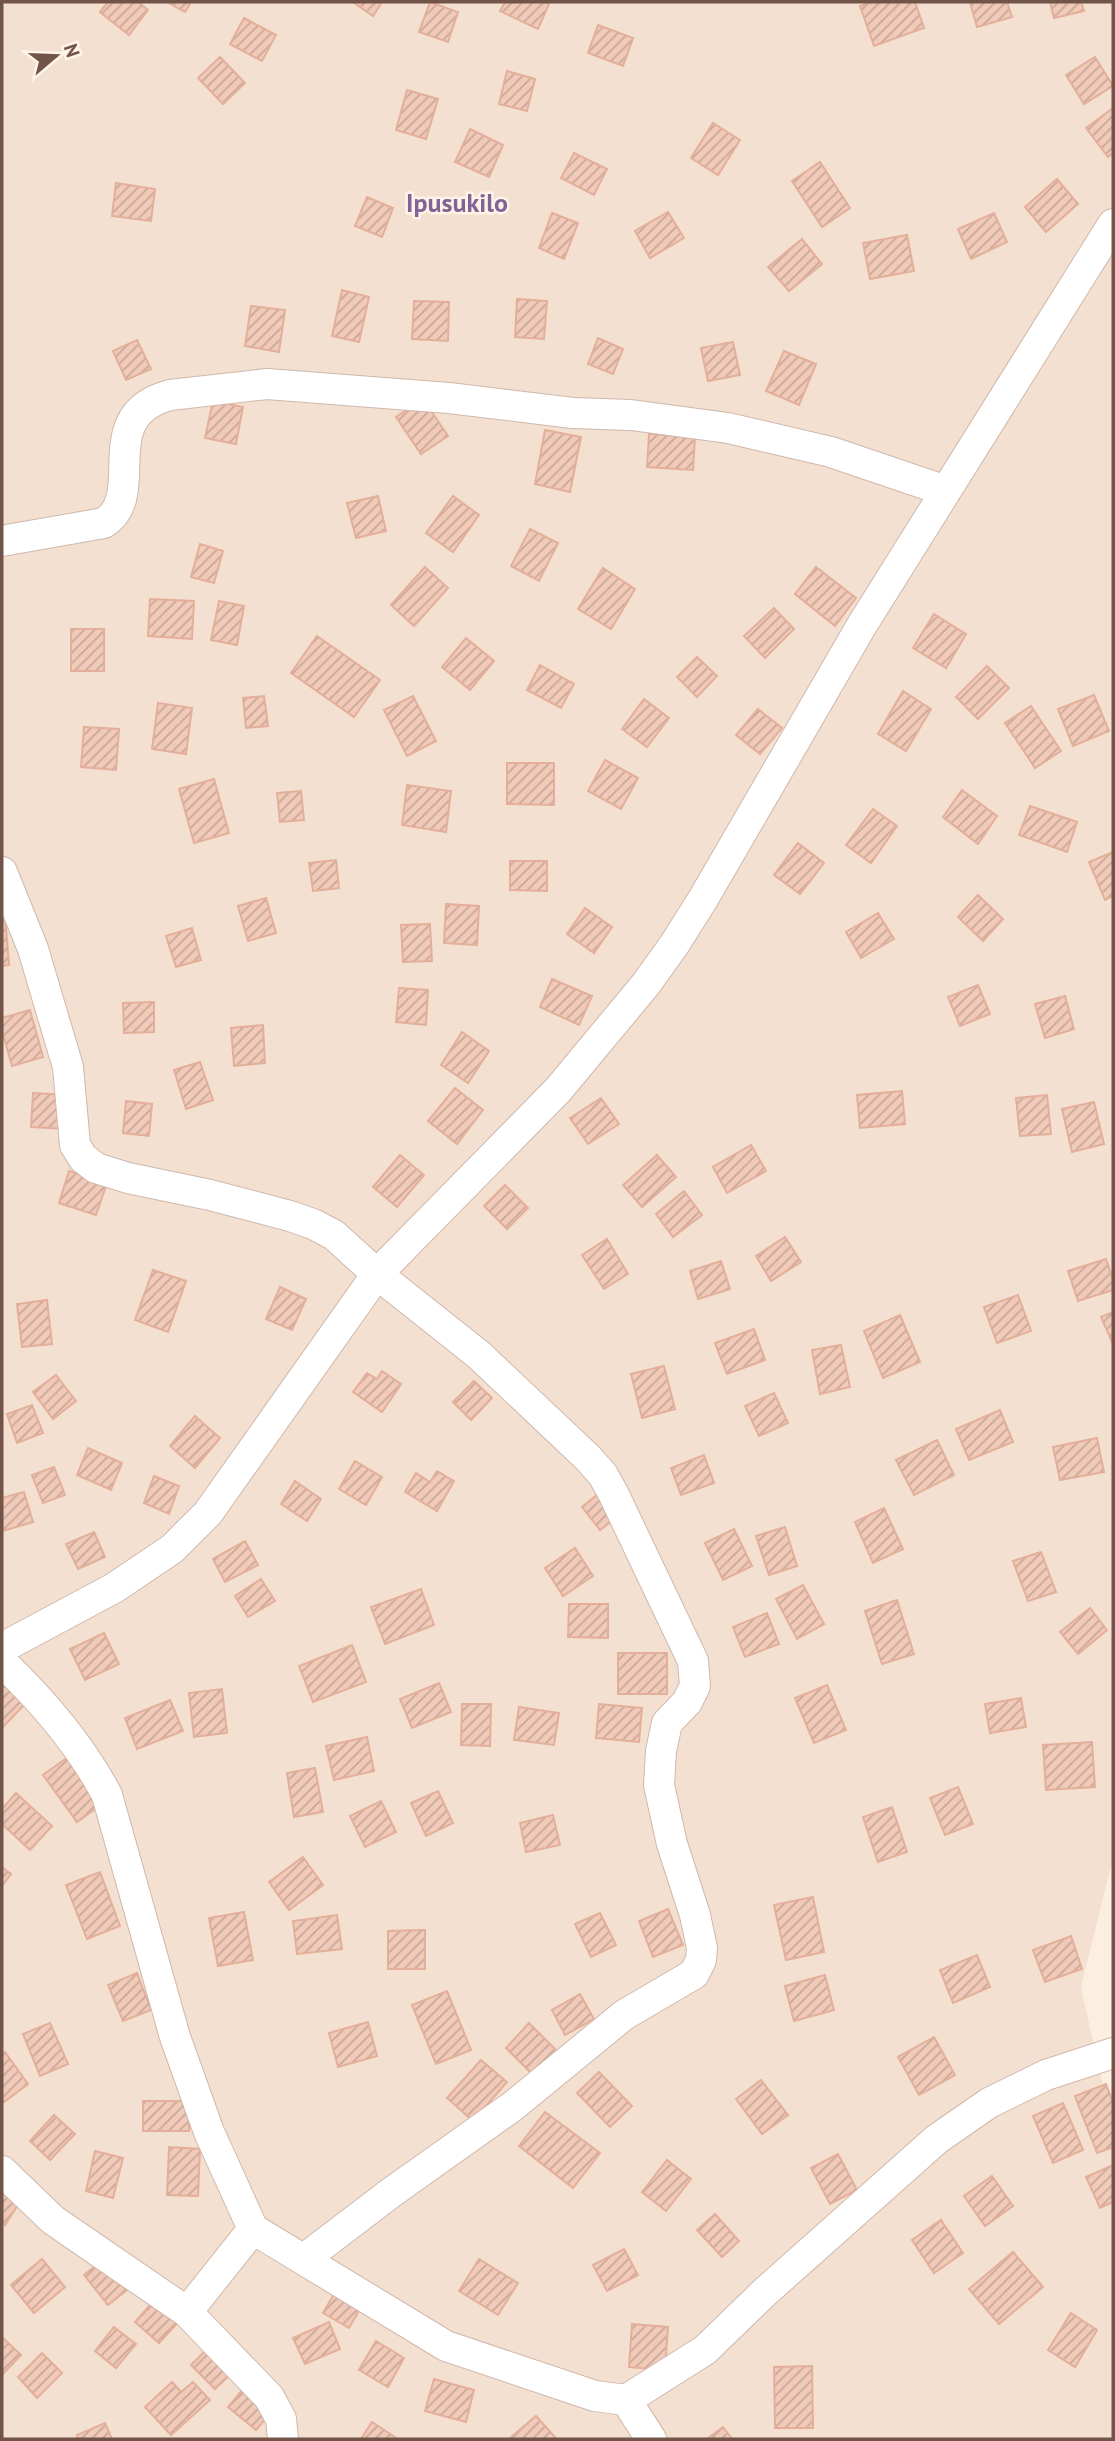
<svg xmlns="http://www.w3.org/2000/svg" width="1115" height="2441" font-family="'PT Sans',sans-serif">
  <defs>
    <pattern id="building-hatch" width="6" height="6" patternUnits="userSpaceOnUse" patternTransform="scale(1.75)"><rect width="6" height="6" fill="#f1cab9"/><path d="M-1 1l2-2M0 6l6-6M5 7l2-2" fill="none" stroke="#c8a798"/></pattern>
  </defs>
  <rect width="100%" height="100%" fill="#fcefe2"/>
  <path fill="#f3e0d0" d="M2,2H1113V1858L1081,1987L1113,2131V2439H2Z"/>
  <path fill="url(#building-hatch)" stroke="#e4af9a" stroke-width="2" d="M108,2H138L148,10L129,35L100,12Z
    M167,2H191L185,12Z
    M353,2H382L373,16Z
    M430,2L458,12L448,42L419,32Z
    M505,2H545L549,4L538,29L500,11Z
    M872,2H915L924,28L874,46L860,6Z
    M970,2H1007L1012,17L977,27Z
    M1050,2H1081L1084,11L1054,18Z
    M244,18L276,35L262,61L230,44Z
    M598,25L633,38L623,66L588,53Z
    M220,57L245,83L223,104L198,78Z
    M1095,57L1113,86L1084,104L1066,75Z
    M507,71L535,79L527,111L499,104Z
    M407,90L438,99L426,139L396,130Z
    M1113,108V153L1108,157L1086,128Z
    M713,123L740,140L718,175L691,158Z
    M470,129L503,145L489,177L455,162Z
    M574,153L607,169L594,195L561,178Z
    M820,162L850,208L822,227L792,181Z
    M1057,179L1078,204L1046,232L1025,207Z
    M116,183L155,189L151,221L112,216Z
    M367,197L393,208L382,237L355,226Z
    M668,212L684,238L650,258L635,231Z
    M552,213L578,223L564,259L539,248Z
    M994,213L1007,242L971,259L958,229Z
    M907,235L914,271L870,279L863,243Z
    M802,239L822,264L789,291L768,267Z
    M342,290L369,297L359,342L332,336Z
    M517,299L547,301L544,339L515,337Z
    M414,301L449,302L448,341L412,339Z
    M251,306L285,310L279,352L245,346Z
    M598,338L623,349L613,374L588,364Z
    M137,340L151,369L126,380L113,351Z
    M733,342L740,375L708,381L701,348Z
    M784,351L816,364L799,405L766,391Z
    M423,399L448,436L421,454L396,417Z
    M213,401L243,407L236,444L205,438Z
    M545,430L581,437L570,492L535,484Z
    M649,434L695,437L693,470L647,467Z
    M378,496L386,531L356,538L347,503Z
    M453,496L479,515L453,552L426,533Z
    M530,529L558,543L539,581L511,566Z
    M200,544L223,551L214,583L191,577Z
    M425,567L448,588L414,626L391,605Z
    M816,567L856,598L835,626L795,594Z
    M603,568L635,589L611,629L578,609Z
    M150,599L194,601L192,639L148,636Z
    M219,601L244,606L237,645L211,640Z
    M774,608L794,629L765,658L744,636Z
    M934,614L966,634L946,668L913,648Z
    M71,629H104V671H71Z
    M317,636L380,680L354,717L291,673Z
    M466,638L494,661L470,690L442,667Z
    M697,657L717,676L697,697L677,677Z
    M540,665L574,684L561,708L527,690Z
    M987,666L1009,688L978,719L956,697Z
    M903,691L931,709L906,751L878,734Z
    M1094,695L1109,731L1073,746L1058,709Z
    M264,696L268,726L246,728L243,698Z
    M413,696L436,741L407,756L384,710Z
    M644,699L669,718L647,747L622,729Z
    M158,703L192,708L186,754L152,749Z
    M1031,706L1061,751L1035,768L1005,723Z
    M758,709L782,728L760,754L736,735Z
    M84,727L119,729L116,770L81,767Z
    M605,760L638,778L621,809L588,791Z
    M507,763H554V805L507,804Z
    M214,779L229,833L194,843L179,789Z
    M407,785L451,791L446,832L402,825Z
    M962,790L997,816L978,844L943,817Z
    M301,791L304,820L280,822L277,793Z
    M1030,806L1077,822L1067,852L1019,835Z
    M873,809L897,826L871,863L846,845Z
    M798,843L824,863L800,894L774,875Z
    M1113,852V896L1105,900L1089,862Z
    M336,860L339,888L313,891L309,863Z
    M510,861H547V891L510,890Z
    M978,895L1003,919L983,941L958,917Z
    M266,898L276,933L248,941L238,906Z
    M446,904L479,906L477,945L444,943Z
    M585,908L612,927L594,953L567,934Z
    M878,913L894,939L861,958L846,932Z
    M2,915H5L9,965L2,966Z
    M430,924L432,961L403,962L401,925Z
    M192,928L201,960L176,967L166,936Z
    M552,979L592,996L579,1025L540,1007Z
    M978,985L990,1014L960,1026L948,997Z
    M399,988L428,990L426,1025L396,1022Z
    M1065,996L1074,1029L1045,1038L1035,1004Z
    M154,1002V1032L124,1033L123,1003Z
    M30,1010L43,1057L12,1066L2,1030V1018Z
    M263,1025L265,1063L234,1066L231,1028Z
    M462,1032L489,1051L468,1083L441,1065Z
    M200,1062L213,1100L186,1109L174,1070Z
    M455,1088L483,1110L457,1144L428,1121Z
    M902,1091L905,1124L860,1128L857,1095Z
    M33,1093L67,1095L66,1129L31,1127Z
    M1047,1095L1051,1134L1020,1136L1016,1098Z
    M601,1098L619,1124L588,1144L570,1118Z
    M126,1101L152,1104L149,1136L123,1133Z
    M1094,1102L1104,1144L1072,1152L1062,1109Z
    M751,1145L766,1171L727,1193L713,1167Z
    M400,1155L424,1175L397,1207L373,1187Z
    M657,1155L676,1177L642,1207L623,1185Z
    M69,1171L107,1183L96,1215L59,1203Z
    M505,1185L528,1208L507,1229L484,1206Z
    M684,1191L702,1215L673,1237L656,1214Z
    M785,1237L801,1262L771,1281L756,1256Z
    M607,1239L628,1274L604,1289L582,1255Z
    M1106,1259L1113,1280V1290L1078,1301L1068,1271Z
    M721,1261L730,1289L698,1299L690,1271Z
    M153,1270L186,1281L168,1332L135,1320Z
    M280,1287L306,1299L292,1330L266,1319Z
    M1018,1295L1031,1331L997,1343L984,1307Z
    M47,1300L52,1344L22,1347L17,1304Z
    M1113,1312V1344L1101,1317Z
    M900,1315L920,1362L883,1378L864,1331Z
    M754,1329L765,1360L727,1374L715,1343Z
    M841,1345L850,1387L820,1394L812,1350Z
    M664,1366L675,1409L642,1418L631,1374Z
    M382,1371L401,1384L382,1412L353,1392L367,1373L377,1379Z
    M56,1375L76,1401L53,1419L33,1392Z
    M474,1381L492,1398L471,1420L453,1402Z
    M774,1393L788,1423L759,1436L745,1406Z
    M32,1405L43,1433L17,1443L7,1414Z
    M1000,1410L1013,1442L969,1460L956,1429Z
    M195,1416L220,1438L195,1468L170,1446Z
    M1097,1438L1104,1472L1060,1480L1053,1447Z
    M937,1440L954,1475L914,1495L896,1460Z
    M88,1448L122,1463L111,1490L77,1475Z
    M704,1455L714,1483L681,1495L671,1468Z
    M355,1461L382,1477L366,1505L339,1489Z
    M54,1467L65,1495L43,1503L32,1475Z
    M437,1471L454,1481L437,1511L405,1492L416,1473L430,1482Z
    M154,1476L179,1486L169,1514L144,1503Z
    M295,1481L321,1499L307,1521L281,1504Z
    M608,1486L626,1510L600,1530L582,1507Z
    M24,1492L33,1522L3,1531L2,1498Z
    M884,1508L903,1549L873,1563L855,1522Z
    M785,1527L797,1566L769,1575L756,1536Z
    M734,1529L752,1566L723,1580L705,1543Z
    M94,1532L105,1557L78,1569L66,1544Z
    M245,1541L258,1565L225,1582L213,1559Z
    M575,1548L593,1576L563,1596L545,1568Z
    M1041,1552L1056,1592L1028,1601L1013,1561Z
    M261,1579L275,1601L248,1617L235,1596Z
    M803,1585L824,1624L797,1639L776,1599Z
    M421,1589L434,1625L385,1644L371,1607Z
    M897,1600L914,1654L882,1664L865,1611Z
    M569,1604H608V1638L568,1637Z
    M1090,1608L1107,1630L1078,1654L1060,1632Z
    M767,1613L779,1644L745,1657L733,1627Z
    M104,1633L119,1664L85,1680L70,1649Z
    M352,1645L366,1682L313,1702L299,1666Z
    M618,1653H667V1694H618Z
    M2,1681L25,1704L2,1728Z
    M439,1683L451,1712L412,1728L400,1699Z
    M827,1685L846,1730L814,1743L795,1698Z
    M222,1689L227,1733L194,1737L189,1693Z
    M1021,1698L1026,1727L990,1733L985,1704Z
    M170,1700L183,1731L137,1749L125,1718Z
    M462,1704H491L490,1746L461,1745Z
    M599,1704L642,1708L639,1742L596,1738Z
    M519,1707L559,1713L554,1745L514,1740Z
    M367,1737L374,1771L334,1780L326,1746Z
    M1092,1742L1095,1787L1046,1790L1043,1745Z
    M71,1755L105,1802L77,1822L43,1775Z
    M315,1768L323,1812L294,1817L287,1773Z
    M958,1787L973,1824L945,1835L930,1798Z
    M438,1791L453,1823L426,1836L411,1803Z
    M16,1793L52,1826L30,1850L2,1824V1809Z
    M381,1801L396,1832L365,1847L350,1816Z
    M892,1807L907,1852L878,1862L863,1817Z
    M553,1815L560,1845L526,1852L520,1823Z
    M303,1857L323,1885L289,1910L269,1882Z
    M2,1867L11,1874L2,1886Z
    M100,1872L120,1926L87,1939L66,1885Z
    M813,1897L824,1952L786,1960L774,1905Z
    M668,1909L683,1945L653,1957L639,1921Z
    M244,1912L253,1960L218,1966L209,1918Z
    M600,1913L616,1945L591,1957L575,1924Z
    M337,1915L342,1949L297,1954L293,1921Z
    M425,1930V1969H388V1931Z
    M1071,1936L1082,1969L1045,1982L1033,1950Z
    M977,1955L990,1987L953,2003L940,1970Z
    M137,1973L151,2010L123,2021L108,1985Z
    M825,1975L834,2010L794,2021L785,1986Z
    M447,1991L471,2050L436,2064L412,2005Z
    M580,1994L594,2019L565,2035L552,2010Z
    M368,2022L377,2056L338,2067L329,2033Z
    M50,2023L68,2064L40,2076L23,2034Z
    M529,2023L559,2053L536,2078L506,2048Z
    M934,2037L955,2075L919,2095L898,2057Z
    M5,2052L28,2084L4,2102L2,2099V2055Z
    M481,2060L507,2082L473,2121L447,2098Z
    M599,2072L632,2106L610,2127L577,2093Z
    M761,2080L788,2115L762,2134L736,2099Z
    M1106,2084L1113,2102V2147L1097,2153L1075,2096Z
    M143,2101H189V2131H143Z
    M1063,2103L1083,2150L1053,2163L1033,2116Z
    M545,2112L600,2153L573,2188L519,2146Z
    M54,2115L75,2134L50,2160L30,2141Z
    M169,2147L200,2149L198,2196L167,2195Z
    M95,2151L123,2158L113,2198L86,2191Z
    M838,2154L857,2190L830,2204L811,2168Z
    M667,2160L691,2179L666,2211L642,2192Z
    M1113,2165V2202L1100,2208L1086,2177Z
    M992,2176L1013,2206L985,2226L964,2196Z
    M2,2177L26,2192L5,2225L2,2223Z
    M715,2214L739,2241L722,2257L697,2230Z
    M941,2220L963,2253L934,2273L912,2240Z
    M624,2249L638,2275L607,2291L593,2265Z
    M1013,2252L1043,2287L999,2324L969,2289Z
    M108,2256L132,2286L108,2305L84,2275Z
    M42,2259L65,2287L34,2313L11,2285Z
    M479,2259L518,2283L498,2315L459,2291Z
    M337,2289L363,2304L349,2328L323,2313Z
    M158,2296L182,2318L159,2343L135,2322Z
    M1071,2313L1097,2330L1075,2367L1048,2350Z
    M329,2322L340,2349L305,2364L293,2338Z
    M632,2324L668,2327L665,2370L629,2367Z
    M114,2327L136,2344L116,2368L95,2351Z
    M2,2337L21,2355L2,2375Z
    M376,2341L404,2358L388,2387L359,2370Z
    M214,2342L238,2367L215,2389L191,2365Z
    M42,2353L62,2373L37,2398L18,2377Z
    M812,2366L813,2428H775L774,2367Z
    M434,2379L474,2390L466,2422L425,2411Z
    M172,2382L181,2392L193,2382L210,2400L171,2435L145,2407Z
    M249,2382L277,2405L256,2430L228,2407Z
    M536,2416L555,2437L552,2439H509Z
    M372,2422L398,2439H361Z
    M105,2423L112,2439H78L77,2435Z
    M723,2427L732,2439H707Z"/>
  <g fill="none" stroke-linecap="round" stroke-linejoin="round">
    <g stroke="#cfb8ac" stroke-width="32">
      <path id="minor" d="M2,541L104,523C149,494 92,416 170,395L267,384L449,398L573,413L631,415L728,428L831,452L946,491
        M2,872L33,949L68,1067L75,1145L83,1158L96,1168L128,1178L210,1195L290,1216L313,1224L334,1235L377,1274L208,1513L172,1549L114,1588L2,1648
        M2,1662C44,1702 80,1744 107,1795L175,2037L209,2132L253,2229L446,2346L595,2396L626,2400L705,2350L765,2292L937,2139L989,2103L1046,2075L1113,2053
        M2,2171L53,2220L187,2312L269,2397L281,2419L283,2439
        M304,2259L392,2192L513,2106L624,2015L694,1974L701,1960L702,1948L695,1915L672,1844L659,1785L661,1751L667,1723L687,1702L695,1686L693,1661L614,1495L603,1475L588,1458L479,1355L377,1274L558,1090L646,984L674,945L703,899L862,625L1113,224
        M187,2312L253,2229
        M626,2400L651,2439"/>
    </g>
    <use href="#minor" stroke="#fff" stroke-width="30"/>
  </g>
  <g text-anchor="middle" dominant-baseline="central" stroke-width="5" stroke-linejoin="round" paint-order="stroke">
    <g font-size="26" font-weight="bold" fill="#816497" stroke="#fff4e7">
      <text x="457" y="202">Ipusukilo</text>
    </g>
  </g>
  <rect width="1115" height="2441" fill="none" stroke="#735448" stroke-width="7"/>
  <g transform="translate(56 56) rotate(71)" stroke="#fff4e7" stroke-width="5" paint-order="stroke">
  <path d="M0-5L12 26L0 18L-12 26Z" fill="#735448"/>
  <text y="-10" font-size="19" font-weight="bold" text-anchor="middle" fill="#735448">N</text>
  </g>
</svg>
